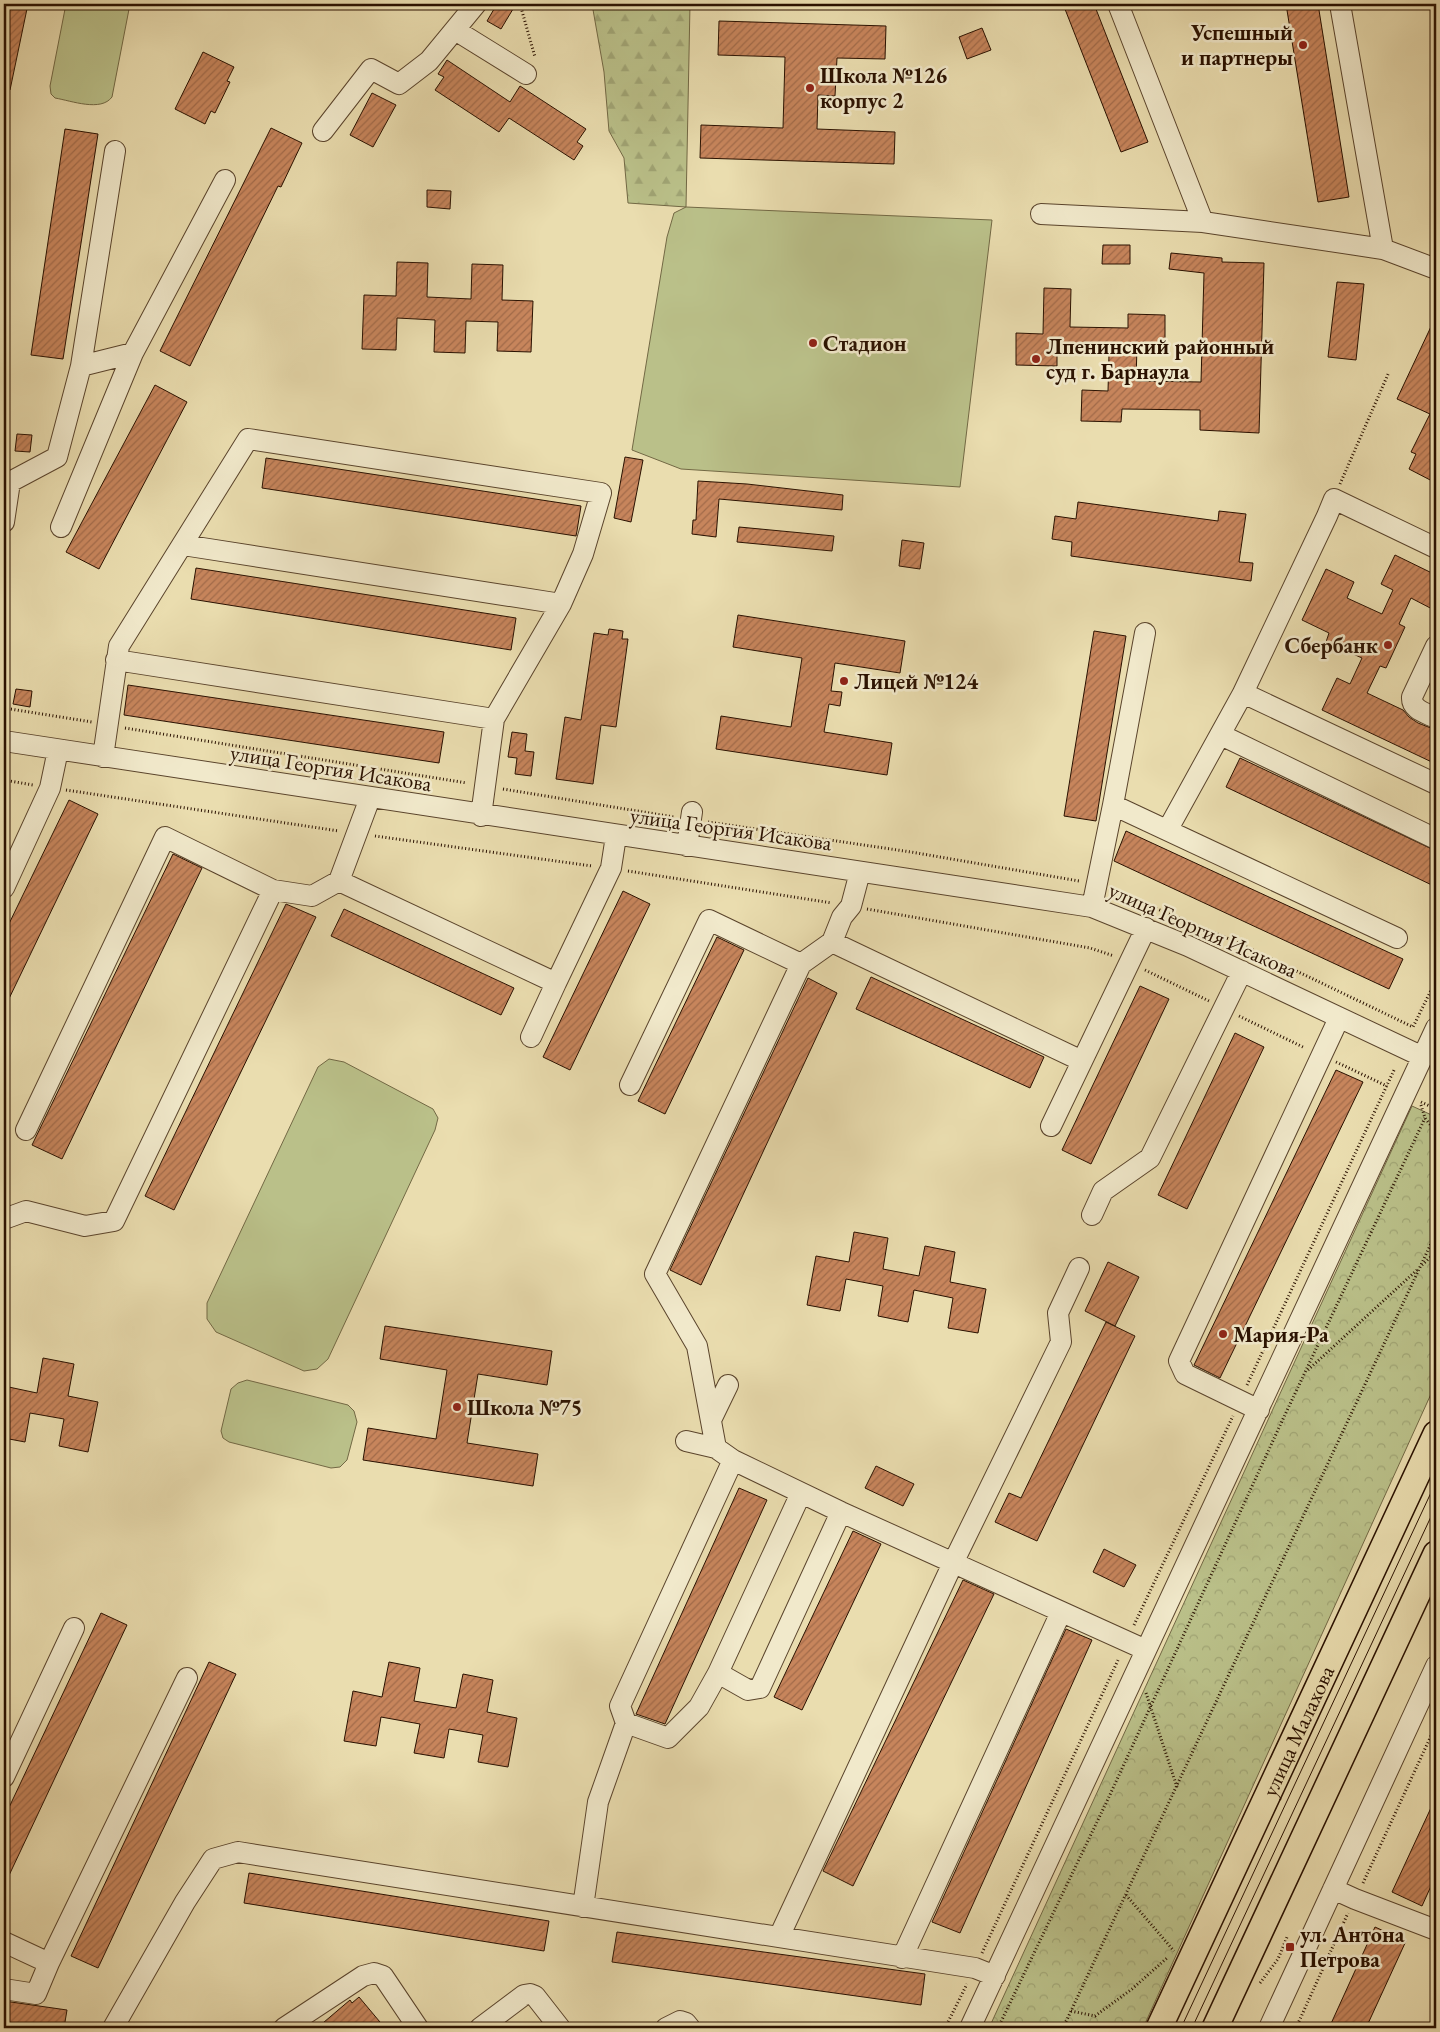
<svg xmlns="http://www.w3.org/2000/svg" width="1440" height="2032" font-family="'EB Garamond',serif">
  <defs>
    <pattern id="forest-firs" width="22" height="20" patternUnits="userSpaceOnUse" patternTransform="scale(1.25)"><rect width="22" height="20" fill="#bac089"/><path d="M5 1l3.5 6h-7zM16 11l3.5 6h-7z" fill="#a0a474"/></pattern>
    <pattern id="park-crowns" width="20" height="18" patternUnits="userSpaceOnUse" patternTransform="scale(1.25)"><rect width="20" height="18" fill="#bac089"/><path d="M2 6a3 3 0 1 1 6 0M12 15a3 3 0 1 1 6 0" fill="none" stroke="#a0a474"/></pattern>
    <pattern id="building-hatch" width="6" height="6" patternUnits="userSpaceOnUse" patternTransform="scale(1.25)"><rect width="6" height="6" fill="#c7855c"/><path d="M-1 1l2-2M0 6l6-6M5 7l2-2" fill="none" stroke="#a26b4a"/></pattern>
  </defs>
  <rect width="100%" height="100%" fill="#eaddaf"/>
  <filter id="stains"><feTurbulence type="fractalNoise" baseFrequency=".004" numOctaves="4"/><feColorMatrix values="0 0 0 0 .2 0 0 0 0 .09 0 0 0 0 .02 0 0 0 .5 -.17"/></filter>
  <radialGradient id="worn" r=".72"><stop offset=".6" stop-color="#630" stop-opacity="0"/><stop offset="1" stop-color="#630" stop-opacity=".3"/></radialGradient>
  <path fill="url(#forest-firs)" stroke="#726844" d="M592,4H690L686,207L628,203L624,158L609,131L604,72Z"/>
  <path fill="url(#park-crowns)" stroke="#726844" d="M1412,1106L1436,1117V1383L1143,2028H989Z"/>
  <path fill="#bac089" stroke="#726844" d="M66,4H130L112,97C101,112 72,101 55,98L51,94L50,86Z
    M686,207L992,220L960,487L681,469L632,450L667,237L674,213Z
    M329,1059L344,1062L433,1109L438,1118L435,1130L328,1359L317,1369L304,1371L216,1332L207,1319V1303L318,1067Z
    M247,1380L348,1405L354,1411L357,1422L347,1460L340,1467L331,1468L229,1442L223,1438L221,1431L231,1389L238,1383Z"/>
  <path fill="url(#building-hatch)" stroke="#2a1100" d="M4,4H28L10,90L4,89Z
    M497,4H516L501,29L487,21Z
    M1063,4H1094L1148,142L1121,152Z
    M1286,4H1318L1349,197L1318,202Z
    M719,21L886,26L885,59L837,58L835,96L818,95L817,129L895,132L894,164L700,158L701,125L783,128L785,57L718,55Z
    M982,28L991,50L967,59L959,37Z
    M203,52L234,67L227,81L230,82L215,113L211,111L205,124L175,109Z
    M447,60L510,102L520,86L586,129L577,142L583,146L574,160L509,118L499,132L435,90L444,77L438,74Z
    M372,93L396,105L373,147L350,135Z
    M271,128L302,143L281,187L278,186L190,366L160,351Z
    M65,129L98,134L63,359L31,355Z
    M427,190L451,191L450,209L427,207Z
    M1103,245H1130V264H1102Z
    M1171,253L1222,258V262L1264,263L1259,433L1200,430V410L1122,409L1121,422L1081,421L1082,390L1108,391L1109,354L1057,353V366L1016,365V333L1043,334L1044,288L1071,289L1070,327L1128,328V314L1165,315V347L1137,346L1136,381L1201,382L1204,273L1169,269Z
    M397,262L428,263L427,297L471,299L472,264L503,265L502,300L533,301L531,352L497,351L498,322L466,321L465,353L434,352L435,320L397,318L396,350L362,349L364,295L396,296Z
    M1337,282L1364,284L1356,360L1328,357Z
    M1436,316V483L1409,469L1416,454L1411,452L1430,414L1397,399Z
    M155,385L187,402L99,569L66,552Z
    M17,434L32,435L30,452L15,451Z
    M625,457L643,460L631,522L614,518Z
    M266,458L581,506L577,531L576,536L262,488Z
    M698,481L747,484L843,495L842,510L719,499L716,537L692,534L693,520H696Z
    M1078,502L1218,521L1219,511L1246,514L1239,562L1253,563L1251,581L1071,556L1072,542L1052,539L1055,516L1076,519Z
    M739,527L834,536L832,551L737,542Z
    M902,540L924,543L920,569L899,566Z
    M1395,555L1436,575V611L1411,598L1399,624L1405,627L1386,668L1380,666L1367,693L1403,710L1409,717L1418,723L1436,730V764L1322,710L1337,678L1350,684L1362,658L1326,642L1329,633L1302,620L1326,569L1354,582L1347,598L1382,614L1393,590L1381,584Z
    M196,568L516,618L511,650L191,599Z
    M738,615L905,641L900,673L835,663L831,691L842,692L840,706L829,704L824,732L892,743L887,775L716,749L721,716L791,727L802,658L733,647Z
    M609,629L623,631L622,639H628L616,727L601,725L593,784L556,779L565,717L581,720L594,633L608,635Z
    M1094,631L1126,636L1096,821L1064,816Z
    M128,685L444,732L439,763L124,715Z
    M16,689L32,691L30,707L13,704Z
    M512,732L527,734L525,751L534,752L531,776L515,774L517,758L508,757Z
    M1240,758L1436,851V887L1226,787Z
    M69,800L98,814L4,1009V934Z
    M1126,831L1403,959L1389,989L1114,861Z
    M173,854L202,868L62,1159L32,1145Z
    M623,891L650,904L570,1070L543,1057Z
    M286,904L316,917L174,1210L145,1196Z
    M344,909L514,988L501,1015L331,936Z
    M717,937L744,950L665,1114L638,1101Z
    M871,977L1044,1057L1030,1088L856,1009Z
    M808,978L837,993L701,1285L670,1270Z
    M1140,986L1169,999L1091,1164L1062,1150Z
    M1235,1033L1264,1047L1187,1209L1158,1195Z
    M1336,1070L1363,1082L1220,1378L1194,1365Z
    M854,1232L888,1238L883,1269L919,1276L925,1246L955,1252L950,1282L986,1289L978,1333L948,1328L953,1298L914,1290L908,1322L878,1316L883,1286L846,1279L840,1311L807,1305L816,1256L849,1262Z
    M1108,1262L1139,1277L1115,1326L1085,1311Z
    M1106,1322L1135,1336L1037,1541L995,1522L1009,1493L1021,1498Z
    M385,1326L552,1351L547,1385L478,1374L467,1443L538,1454L533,1486L363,1460L368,1428L436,1439L447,1370L380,1359Z
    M43,1358L74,1364L68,1396L98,1402L88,1452L59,1446L64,1419L30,1413L25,1442L4,1438V1386L37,1393Z
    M876,1466L914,1484L903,1506L865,1488Z
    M739,1488L767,1500L665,1724L636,1714Z
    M853,1531L881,1544L802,1710L774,1697Z
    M1104,1549L1136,1565L1124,1587L1093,1572Z
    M963,1580L994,1594L853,1886L823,1871Z
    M101,1613L127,1625L4,1886V1818Z
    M1066,1629L1092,1640L960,1933L932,1922Z
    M209,1662L236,1674L98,1968L71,1956Z
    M389,1662L420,1668L414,1701L456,1708L463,1674L493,1680L487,1712L517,1718L508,1767L478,1762L483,1735L449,1729L444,1758L414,1753L420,1724L381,1717L376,1746L344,1741L353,1691L382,1697Z
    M1436,1797V1875L1422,1906L1392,1892Z
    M249,1873L549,1921L544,1951L244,1903Z
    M1375,1927L1406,1941L1366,2028H1329Z
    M617,1932L925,1974L921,2005L612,1962Z
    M359,1997L385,2028H317L350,2000L352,2003Z
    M4,2001L67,2010L64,2028H4Z"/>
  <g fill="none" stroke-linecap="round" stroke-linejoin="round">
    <g stroke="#5a442c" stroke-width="22">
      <path id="minor" d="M1118,4L1203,222
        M1340,4L1383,249
        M455,30L526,74
        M323,131L371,69L399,84L429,61L476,4
        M1041,214L1203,222L1383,249L1436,269
        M81,366L133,353L225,180
        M4,481L10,482L4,522
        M10,482L57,457L81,366L115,151
        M61,527L133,353
        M183,545L561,604
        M1436,646L1412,697C1411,710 1426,713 1436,718
        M116,660L494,719
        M1243,693L1436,784
        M1221,735L1436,839
        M4,741L1092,907L1188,946L1423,1057
        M103,757L119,646L248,439L601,493L583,554L561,604L494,719L481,816
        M1113,805L1145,633
        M1168,829L1243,693L1327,516L1334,499L1436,548
        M687,846L692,812
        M860,872L851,906L842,917L832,942L1082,1061
        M339,881L370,798
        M4,888L50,788L58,750
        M273,890L312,896L339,881L556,983L531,1037
        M1092,907L1113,805L1397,938
        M556,983L611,868L616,836
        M630,1085L709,920L801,964
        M1051,1126L1146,928
        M1092,1215L1103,1191L1150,1158L1242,971
        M4,1219L26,1211L85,1226L114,1221L273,890L165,837L26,1130
        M1259,1410L1185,1374L1179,1361L1339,1018
        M712,1418L728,1385
        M686,1441L716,1448
        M733,1460L716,1448L697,1346L655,1274L801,964L832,942
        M718,1673L748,1690L760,1688L841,1512
        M626,1723L668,1738L699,1707L718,1673L801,1493
        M4,1777L74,1628
        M1333,1889L1355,1899L1436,1930
        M583,1907L598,1802L626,1723L620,1706L733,1460L841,1512L1146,1650
        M779,1937L953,1563L1061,1342L1058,1313L1079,1268
        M4,1942L49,1963
        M902,1958L1061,1612
        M4,1989L36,1994L49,1963L187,1678
        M113,2028L185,1902L213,1859L238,1852L975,1968L995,1976
        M284,2028L363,1976L374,1973L383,1976L418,2028
        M480,2028L524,1995L530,1994L535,1996L560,2028
        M666,2028L680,2021L686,2023L690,2028
        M970,2028L1436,1028
        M1269,2028L1436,1666"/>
    </g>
    <g stroke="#2a1100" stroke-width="28">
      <g id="major">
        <path id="s1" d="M1159,2028L1436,1434"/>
        <path d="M1215,2028L1436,1554"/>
      </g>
    </g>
    <path stroke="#2a1100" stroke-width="3" stroke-dasharray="1 2.5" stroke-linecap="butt" d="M520,4L535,57
      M1340,484L1389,372
      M4,708L92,722
      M125,728L467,783
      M4,780L33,785
      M503,789L674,817
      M66,790L339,831
      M708,822L911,852L1079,881
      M375,836L592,866
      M628,871L832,903
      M1114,891L1234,941L1413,1027L1436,980
      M867,909L1090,948L1114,956
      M1145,970L1209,1001
      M1239,1016L1305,1048
      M1336,1062L1387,1086
      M1421,1102L1436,1109
      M1421,1105L1425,1118L1436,1132
      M1422,1265L1436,1252
      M1308,1370L1417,1270
      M1247,1385L1395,1068
      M1134,1625L1233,1416
      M1146,1693L1177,1787
      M1363,1883L1436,1725
      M1126,1895L1174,1951
      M982,1953L1119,1658
      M1260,1983L1278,1959L1287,1937
      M1071,2011L1095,2016L1132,1989L1167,1958
      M945,2028L967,1984
      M998,2028L1108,1799L1283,1419L1425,1118
      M1063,2028L1436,1233
      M1296,2028L1348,1913"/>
    <use href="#minor" stroke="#f1e9cb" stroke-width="20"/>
    <use href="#major" stroke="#eaddaf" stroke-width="25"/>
    <path stroke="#2a1100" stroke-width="1" d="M1181,2028L1436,1482
      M1192,2028L1436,1506"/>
  </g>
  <g fill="#8f2418" stroke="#f1e9cb" stroke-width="2">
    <circle cx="1303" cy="45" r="5"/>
    <circle cx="810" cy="88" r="5"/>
    <circle cx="813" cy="343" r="5"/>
    <circle cx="1036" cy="359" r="5"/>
    <circle cx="1388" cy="645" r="5"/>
    <circle cx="844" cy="681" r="5"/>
    <circle cx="1223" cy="1334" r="5"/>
    <circle cx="457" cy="1407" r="5"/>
    <rect x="1285" y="1942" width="10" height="10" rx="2.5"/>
  </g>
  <g text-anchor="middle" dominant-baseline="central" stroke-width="5" stroke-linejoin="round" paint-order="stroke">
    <g font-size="22" font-weight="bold" fill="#2a1100" stroke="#f1e9cb" text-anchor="start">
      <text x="1293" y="32" text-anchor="end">Успешный<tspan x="1293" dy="25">и партнеры</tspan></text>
      <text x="820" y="75">Школа №126<tspan x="820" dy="25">корпус 2</tspan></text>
      <text x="823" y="343">Стадион</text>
      <text x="1046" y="346">Лпенинский районный<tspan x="1046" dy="25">суд г. Барнаула</tspan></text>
      <text x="1378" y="645" text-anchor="end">Сбербанк</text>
      <text x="854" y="681">Лицей №124</text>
      <text x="1233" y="1334">Мария-Ра</text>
      <text x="467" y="1407">Школа №75</text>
      <text x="1300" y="1934">ул. Антона<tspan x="1300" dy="25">Петрова</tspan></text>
    </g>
    <g font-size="22" fill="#2a1100" stroke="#f1e9cb">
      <text transform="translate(331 768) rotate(9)">улица Георгия Исакова</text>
      <text transform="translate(731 829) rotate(8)">улица Георгия Исакова</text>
      <text transform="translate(1203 930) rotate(24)">улица Георгия Исакова</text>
      <text stroke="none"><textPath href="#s1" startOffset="328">улица Малахова</textPath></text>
    </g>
  </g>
  <rect width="1440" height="2032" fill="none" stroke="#eaddaf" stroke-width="20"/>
  <rect x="5" y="5" width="1430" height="2022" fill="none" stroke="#2a1100" stroke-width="2.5"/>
  <rect x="10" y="10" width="1420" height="2012" fill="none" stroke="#2a1100"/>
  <rect width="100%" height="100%" filter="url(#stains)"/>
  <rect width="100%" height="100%" fill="url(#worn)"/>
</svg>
